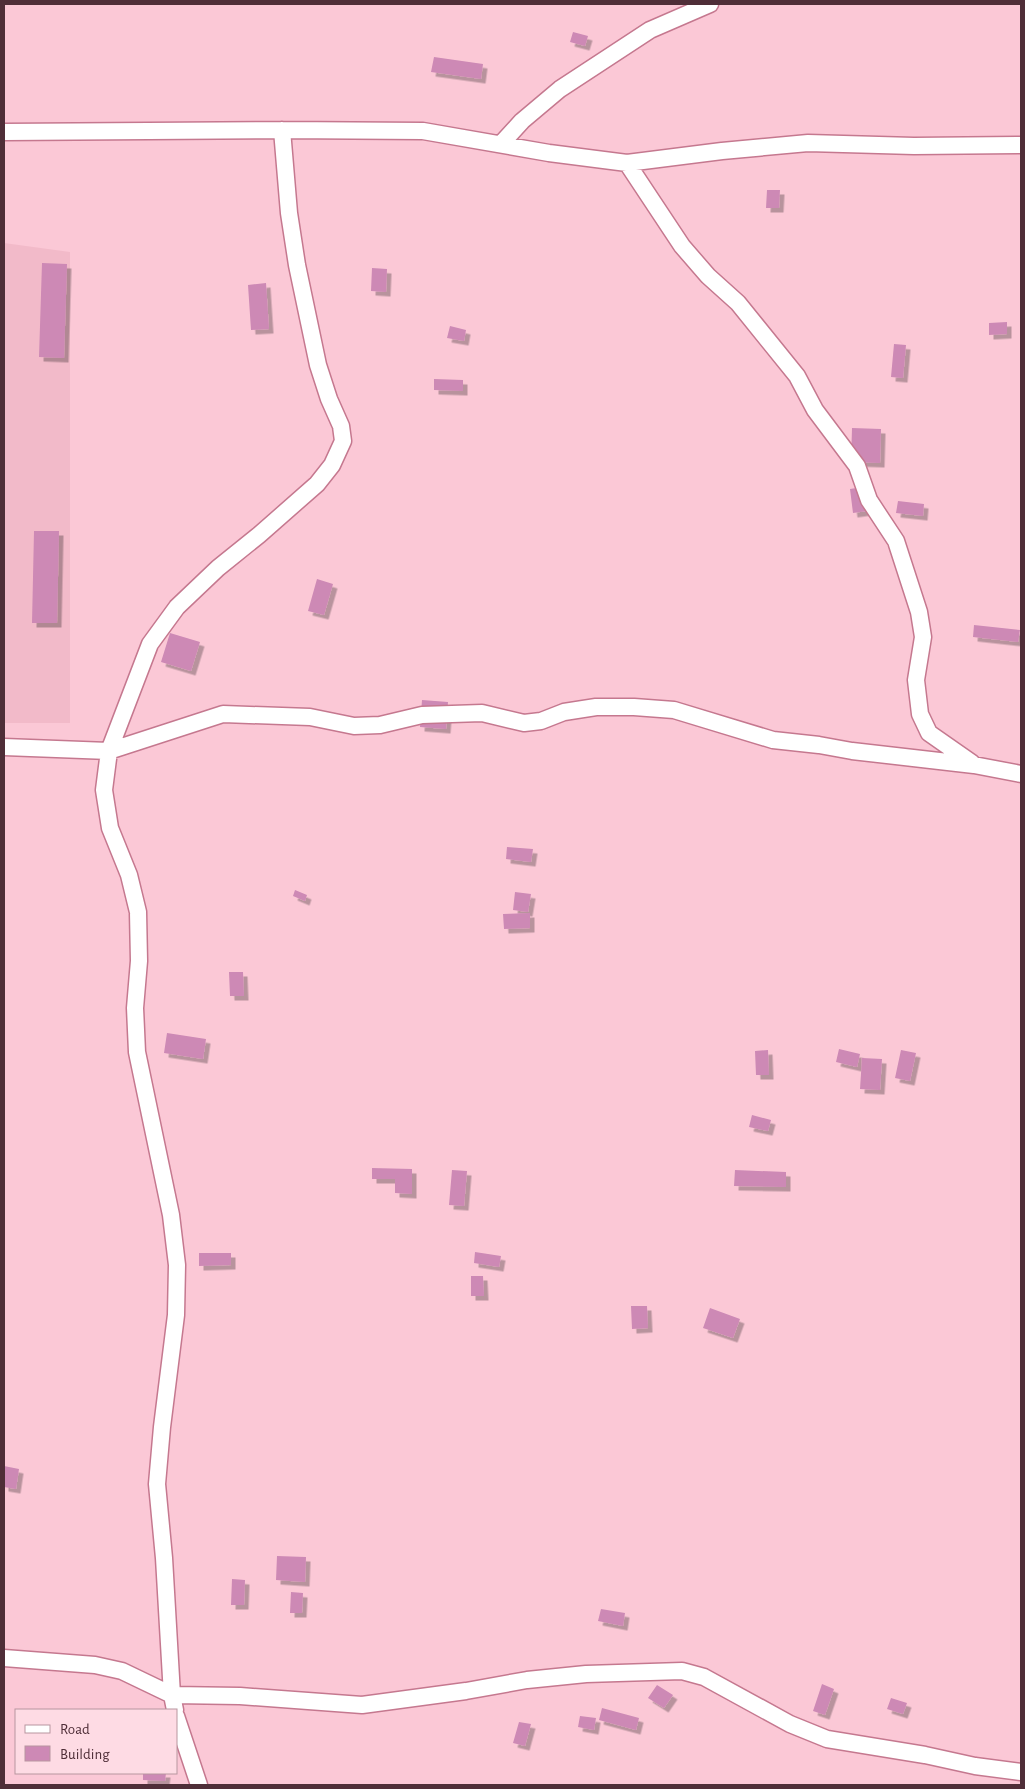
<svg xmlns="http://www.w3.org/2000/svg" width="1025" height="1789" font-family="'Alegreya Sans',sans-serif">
  <defs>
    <filter id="shadow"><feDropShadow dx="4.5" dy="4.5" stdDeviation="0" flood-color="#0004"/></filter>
  </defs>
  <rect width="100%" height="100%" fill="#fbc8d6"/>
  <path fill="#f2bac9" d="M4,243L70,252V723H4Z"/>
  <path fill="#cd89b5" filter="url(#shadow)" d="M573,32L588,36L585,46L570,42Z
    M434,57L483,64L481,79L431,72Z
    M767,190H780L779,208H766Z
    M42,263L67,264L64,358L39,357Z
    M372,268L387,269L386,292L371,291Z
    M266,283L269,329L251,330L248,285Z
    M1007,322V334L989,335V323Z
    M450,326L466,330L464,341L447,338Z
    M894,344L906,345L903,378L891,377Z
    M434,379L463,380V391L434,390Z
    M852,428L881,429L880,463L851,462Z
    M863,487L867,511L853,513L850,489Z
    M898,501L924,504L923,516L896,513Z
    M34,531H59L57,623H32Z
    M317,579L333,584L324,615L308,611Z
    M974,625L1020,630L1018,642L973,637Z
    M170,633L200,642L191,671L161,662Z
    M422,700L448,702L446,729L420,727Z
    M507,847L533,849L531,862L506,859Z
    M295,890L307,895L305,901L293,896Z
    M515,892L531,894L528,912L513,910Z
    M530,913V928L504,929L503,914Z
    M229,972H243L244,996H230Z
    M167,1033L206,1039L203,1059L164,1053Z
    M839,1049L860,1054L857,1067L836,1062Z
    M768,1050L769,1075H756L755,1051Z
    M901,1050L916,1053L910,1081L895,1078Z
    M862,1058L882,1059L880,1090L860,1089Z
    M752,1115L771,1120L768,1131L749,1127Z
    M372,1168L412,1169V1194L395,1193V1179H372Z
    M452,1170L467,1171L464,1206L449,1205Z
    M735,1170L786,1172V1187L734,1186Z
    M475,1252L501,1256L499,1267L474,1263Z
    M199,1253H231V1265L199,1266Z
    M471,1276H483L484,1296H471Z
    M631,1306H647L648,1328L632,1329Z
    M710,1308L740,1319L733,1338L703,1328Z
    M4,1466L19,1469L16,1489L4,1487Z
    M277,1556L306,1557L305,1582L276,1580Z
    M232,1579L245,1580L244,1605H231Z
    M291,1592L303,1593L302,1613H290Z
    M601,1609L625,1613L623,1626L598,1621Z
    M822,1684L834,1689L825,1715L813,1711Z
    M657,1685L673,1695L664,1708L648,1698Z
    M891,1698L907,1703L903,1714L887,1709Z
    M602,1708L639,1718L636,1730L599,1720Z
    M580,1716L596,1718L594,1730L578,1727Z
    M519,1722L531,1724L525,1746L513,1743Z
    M143,1773H166L165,1781L143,1780Z"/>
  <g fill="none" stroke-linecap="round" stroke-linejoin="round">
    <g stroke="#c5788f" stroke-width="19">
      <path id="street" d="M282,130L289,213L297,265L318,365L329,399L341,426L343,441L332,465L317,484L259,535L218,568L177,607L150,644L109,751L104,790L110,828L129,875L138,912L139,961L135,1008L137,1052L171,1215L177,1265L176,1315L162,1427L157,1484L164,1558L172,1695L240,1696L362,1705L466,1691L527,1680L586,1674L682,1671L704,1677L790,1724L827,1739L925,1755L975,1766L1021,1772
        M4,132L282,130L423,131L549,153L627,163L722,151L808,143L914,146L1021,145
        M501,144L522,121L560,89L650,30L710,4
        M627,163L682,246L708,276L738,303L797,376L815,410L857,466L869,500L896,541L919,612L923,637L916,680L920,714L929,733L972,763
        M4,747L109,751L223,714L310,717L354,726L380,725L422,715L482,713L524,723L541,721L564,712L596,707H634L674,710L773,740L819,745L852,751L974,765L1021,774
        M4,1658L95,1665L122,1671L172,1695L175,1710
        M176,1716L199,1785"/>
    </g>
    <use href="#street" stroke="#fff" stroke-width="16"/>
  </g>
  <rect width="1025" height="1789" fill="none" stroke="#4f2e38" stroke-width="10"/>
  <rect x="15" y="1709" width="162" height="65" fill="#fedbe4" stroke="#b8969f"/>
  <rect x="25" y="1725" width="25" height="8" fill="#ffffff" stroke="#b8969f"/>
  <text x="60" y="1734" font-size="15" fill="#4f2e38">Road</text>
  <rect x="25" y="1746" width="25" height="15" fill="#cd89b5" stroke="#b8969f"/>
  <text x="60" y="1759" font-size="15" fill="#4f2e38">Building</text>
</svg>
